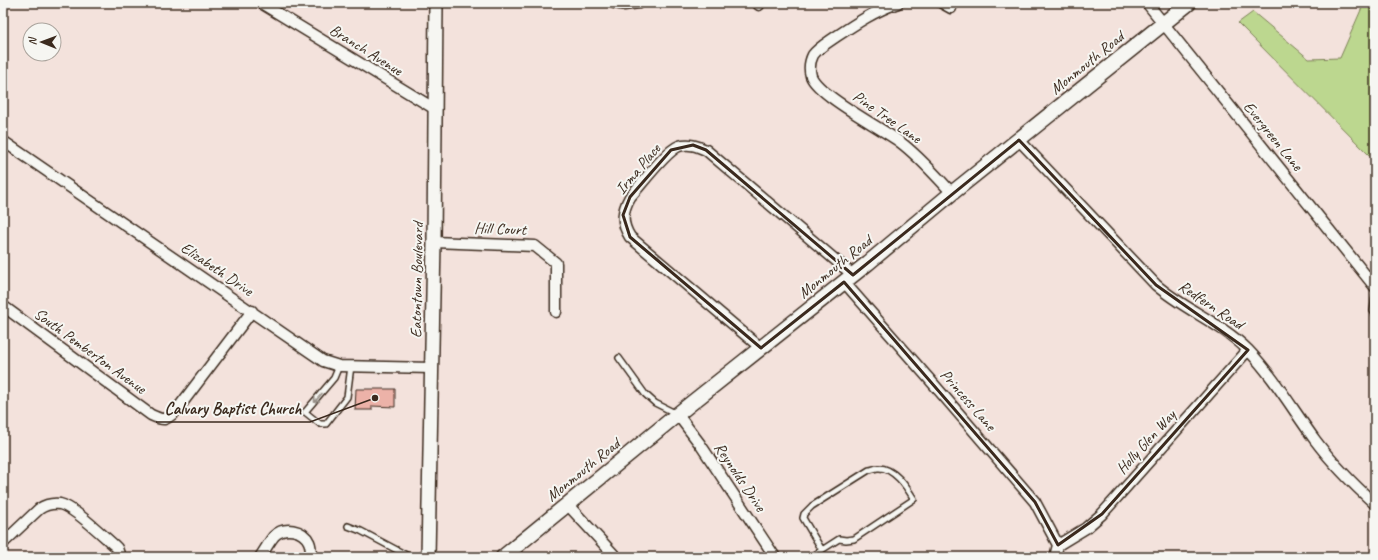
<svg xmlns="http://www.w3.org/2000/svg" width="1378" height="560" font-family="Caveat,sans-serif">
  <rect width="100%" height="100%" fill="#f3e2dc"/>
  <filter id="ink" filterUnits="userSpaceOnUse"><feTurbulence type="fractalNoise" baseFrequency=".025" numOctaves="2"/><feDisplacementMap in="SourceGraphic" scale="8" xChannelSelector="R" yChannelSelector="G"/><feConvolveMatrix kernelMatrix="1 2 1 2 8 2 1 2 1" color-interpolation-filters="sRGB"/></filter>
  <g filter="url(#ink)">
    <path fill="#bcd78f" stroke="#7c8056" d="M1364,3H1375V161L1238,23L1253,12L1309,59L1340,58Z"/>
    <path fill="#ecb2a8" stroke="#3b2a1e" d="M356,389H395V407L372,406V410H355Z"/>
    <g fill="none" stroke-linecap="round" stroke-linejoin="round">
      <g stroke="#3b2a1e" stroke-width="8">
        <path id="service" d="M1375,296L1373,311L1375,314
          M619,358L645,394L655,403L675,413
          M339,366L334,378L305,412L320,424H326L347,397L351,366
          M348,526L361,531L410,557
          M811,557L839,539L846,540L854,539L914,499C907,488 894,467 878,468C875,468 872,470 869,470L812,506L804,514L803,518L822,550"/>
      </g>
      <g stroke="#3b2a1e" stroke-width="13">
        <path id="minor" d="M261,3L435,109
          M614,3L624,5L639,3
          M757,3L759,5
          M898,3C874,11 855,24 834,38C827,43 818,48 813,55C810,61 809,69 811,76C818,95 881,128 900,142C920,157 935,175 952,193
          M942,3L951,8
          M1147,3L1375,287
          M1019,140L1156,285C1185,310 1221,323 1248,350C1274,377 1293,410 1315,440C1333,464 1353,484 1375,504
          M3,141L323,361L339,366L432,368
          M434,242L535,246L556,263V312
          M844,282L930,380L1035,502L1058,545
          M3,306L151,415C164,421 165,421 176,411L252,311
          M761,348L630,237C621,223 622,211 630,197C641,185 666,151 679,146C689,143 697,146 706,150L853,275
          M678,415L700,444L775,557
          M568,505L616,557
          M3,543L39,509C45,505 52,503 60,504C74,507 102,535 114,545L117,548L120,557
          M1058,545L1086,528L1102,514L1248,350
          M260,557C265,550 269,542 274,536C284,526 303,529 309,542C311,546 311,552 311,557
          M1055,557L1058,545"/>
      </g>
      <g stroke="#3b2a1e" stroke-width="16">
        <path id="tertiary" d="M428,557L434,242L436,3"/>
      </g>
      <g stroke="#3b2a1e" stroke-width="17">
        <path id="secondary" d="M503,557L689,405L868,263L952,193L1189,3"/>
      </g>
      <use href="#service" stroke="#f6f6f2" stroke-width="5"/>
      <use href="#minor" stroke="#f6f6f2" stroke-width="10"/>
      <use href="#tertiary" stroke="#f6f6f2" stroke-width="13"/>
      <use href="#secondary" stroke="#f6f6f2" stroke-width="14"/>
    </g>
    <defs><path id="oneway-shaft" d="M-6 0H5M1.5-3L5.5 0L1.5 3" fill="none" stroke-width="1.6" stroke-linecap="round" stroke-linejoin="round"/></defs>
    <use stroke="#989088" href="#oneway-shaft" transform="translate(318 398) rotate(131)"/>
  </g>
  <path fill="none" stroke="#3b2a1e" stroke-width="3" stroke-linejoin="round" d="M1019,140L1156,285L1248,350L1102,514L1058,545L1035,502L844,282L761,348L630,237L623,215L630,197L671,150L693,145L706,150L853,275Z"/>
  <g text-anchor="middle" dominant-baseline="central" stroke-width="4" stroke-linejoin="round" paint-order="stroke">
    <g font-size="16" fill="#3b2a1e" stroke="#f6f6f2">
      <text transform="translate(366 50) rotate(32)">Branch Avenue</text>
      <text transform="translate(1087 63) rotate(-39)">Monmouth Road</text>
      <text transform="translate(887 117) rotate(35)">Pine Tree Lane</text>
      <text transform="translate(1273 136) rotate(51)">Evergreen Lane</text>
      <text transform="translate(638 169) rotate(-50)">Irma Place</text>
      <text transform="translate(500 229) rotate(2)">Hill Court</text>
      <text transform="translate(835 267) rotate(-39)">Monmouth Road</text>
      <text transform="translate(217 269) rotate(34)">Elizabeth Drive</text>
      <text transform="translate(417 280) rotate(-89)">Eatontown Boulevard</text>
      <text transform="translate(1211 305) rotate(34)">Redfern Road</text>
      <text transform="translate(90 351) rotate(36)">South Pemberton Avenue</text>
      <text transform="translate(968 400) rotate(49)">Princess Lane</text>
      <text transform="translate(1146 442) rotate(-48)">Holly Glen Way</text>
      <text transform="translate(583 470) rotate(-39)">Monmouth Road</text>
      <text transform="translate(740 477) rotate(56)">Reynolds Drive</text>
    </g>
  </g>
  <path fill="none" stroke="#3b2a1e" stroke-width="1.5" d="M375 398L310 422H156"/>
  <circle fill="#3b2a1e" stroke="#f6f6f2" stroke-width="1.5" cx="375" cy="398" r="4"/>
  <g font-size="17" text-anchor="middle" font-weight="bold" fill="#3b2a1e" stroke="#f6f6f2" stroke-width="4" stroke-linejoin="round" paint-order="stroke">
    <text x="233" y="414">Calvary Baptist Church</text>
  </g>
  <rect width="1378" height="560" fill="none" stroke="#f6f6f2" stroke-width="16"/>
  <rect x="8" y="8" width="1362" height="544" fill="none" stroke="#3b2a1e" stroke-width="1.5" filter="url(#ink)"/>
  <g transform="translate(42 42) rotate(271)"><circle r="19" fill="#f6f6f2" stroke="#aba49d"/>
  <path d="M0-3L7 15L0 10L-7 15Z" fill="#3b2a1e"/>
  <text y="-6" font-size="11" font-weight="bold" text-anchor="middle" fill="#3b2a1e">N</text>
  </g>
</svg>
